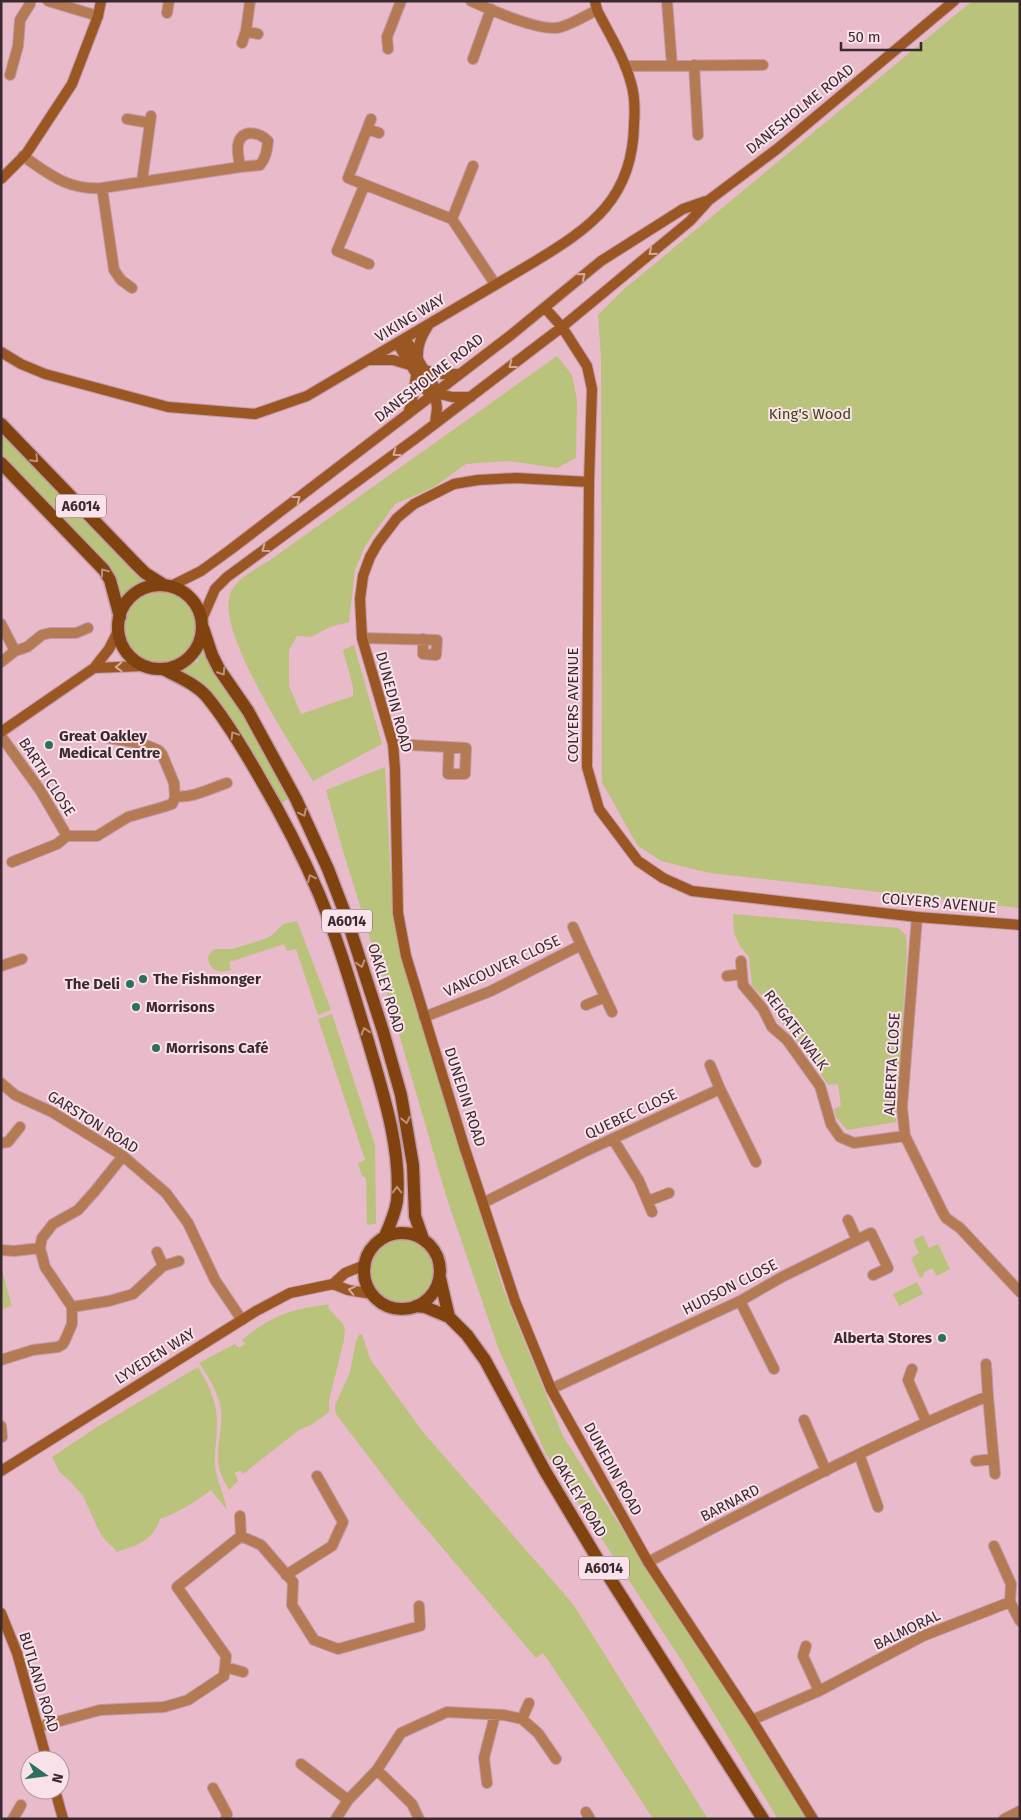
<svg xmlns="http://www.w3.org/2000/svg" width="1021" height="1820" font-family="'Fira Sans',sans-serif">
  <rect width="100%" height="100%" fill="#e8baca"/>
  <path fill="#b9c37b" d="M972,1H1020V908L710,873L661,861L637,845L602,782L601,356L598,315L623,290Z
    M557,356L572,375L577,400L576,458L557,468L508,461L466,464L434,487L395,504L365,546L355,570L349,622L330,627L311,637L297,636L289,650V686L301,714L353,696V687L343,650L354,645L382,744L313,781C291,744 221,639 229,598C232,580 256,569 270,560Z
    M1,432L146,580L136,586L123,599L112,569L1,453Z
    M125 628a36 36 0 1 1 72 0a36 36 0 1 1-72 0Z
    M202,650L220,682L255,733L290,798L281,803L259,765L180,671L198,661Z
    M385,767L393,917L445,1100L504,1291L563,1436L671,1606L762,1745L807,1819H778L680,1658L546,1454L499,1350L447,1199L390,1003L343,851L326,790Z
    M733,914L898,928L906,935L907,950L896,1122L847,1130L836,1117L834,1109L841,1106L838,1084L828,1085L804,1049L780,1021L769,1002L752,986L749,957L740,946L734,933Z
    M297,921L331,1010L318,1015L296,949L287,951L284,944L229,962L231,970L221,972L215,970L210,965L208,959L209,954L214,949H232L265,939L272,935L283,924Z
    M332,1014L375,1145L376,1224L367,1225L366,1178L362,1176L358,1163L365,1160L318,1019Z
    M923,1235L929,1248L938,1244L950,1269L937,1276L932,1268L924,1272V1275L920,1278L911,1258L919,1253L913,1240Z
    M370 1272a32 32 0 1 1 64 0a32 32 0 1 1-64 0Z
    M1,1267L12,1306L1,1309Z
    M917,1282L923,1294L899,1306L893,1294Z
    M329,1304L328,1308L343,1324L345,1329L344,1340L329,1401V1412L311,1425L299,1430L243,1474L240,1470L235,1473L238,1481L229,1490C224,1481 219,1472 218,1461C217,1444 223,1427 221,1410C218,1392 209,1377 199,1363L235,1344L239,1348L245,1344L242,1340C251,1333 261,1325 271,1320C289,1310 310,1307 329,1304Z
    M362,1334L370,1359L423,1432L573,1604L708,1819H653L596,1731L543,1653L536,1658L400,1498L336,1414L335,1406L350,1372L356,1341L359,1335Z
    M198,1367C209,1385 218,1404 217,1426C217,1439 214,1452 215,1465C216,1480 224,1494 227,1510L211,1490C195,1502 178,1513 160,1519C152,1542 137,1545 117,1552L101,1535L83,1496L69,1480L60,1473L52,1457L97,1427Z"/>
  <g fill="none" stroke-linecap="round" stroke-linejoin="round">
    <g stroke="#c29aa8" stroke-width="12">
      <path id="street" d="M48,1L98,16
        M471,1C491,10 542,33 561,27C574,23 585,16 597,10
        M667,1L672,66
        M167,13L169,1
        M246,31L258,34
        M242,43L246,31L250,1
        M388,49L387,37L401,1
        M473,59L491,9
        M694,65L698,135
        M625,66L763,65
        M10,75L18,46L20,20L30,4V1
        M127,119L150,123
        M371,119L348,178L452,219L495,284
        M368,129L379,133
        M23,156C50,175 68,190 102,188L240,167L260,165C266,158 267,150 268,141C259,132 241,128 238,145C237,152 239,160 240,167
        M142,181L151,116
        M364,186L337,251L369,264
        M102,188L114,270L121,280L132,288
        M452,219L473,166
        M1,624L15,651L1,662
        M362,638L437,640L436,655L423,654V639
        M15,651L27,647L42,635L50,633H76L88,628
        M1,736L40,790L67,836H97L128,817L163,807L172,804L175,798L174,783L162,754L158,750L143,744L109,738
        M393,744L466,748L465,774H448L449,747
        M175,796C192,799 211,788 227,783
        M12,862L57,844L67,836
        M917,917L902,1107L905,1136L943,1213L946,1218L960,1228L1020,1292
        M573,927L581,945
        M741,961L743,985L763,1009L772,1027L787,1040L820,1086L831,1124L840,1137L854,1143L905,1136
        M1,966L22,959
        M727,976L742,974
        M586,1005L605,997
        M424,1017L491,991L581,945L612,1012
        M710,1065L720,1089
        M1,1083L15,1095L52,1112L123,1156L166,1193L188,1223L215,1280L242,1320
        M613,1139L639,1181L652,1212
        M1,1143L8,1142L20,1127
        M648,1201L669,1193
        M483,1203L586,1151L720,1089L756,1162
        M848,1220L857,1240
        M1,1250L14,1251L40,1248
        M157,1252L163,1266
        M740,1301L774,1369
        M72,1307L109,1301L133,1294L163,1266L179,1261
        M1,1360L33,1350L58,1347L63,1344L66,1338L72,1324V1307L45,1267L40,1248L42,1238L53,1224L78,1210L95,1191L123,1156
        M986,1364L988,1396
        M912,1369L908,1380L926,1421
        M551,1389L740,1301L782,1277L871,1233L888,1268L873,1275
        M804,1420L826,1471
        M1,1426L2,1437
        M859,1454L878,1507
        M976,1461L993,1459
        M240,1516L241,1536
        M994,1546L1011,1584L1010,1602
        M648,1562C760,1504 871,1444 988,1396L995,1474
        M286,1575L332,1546L343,1522L317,1476
        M806,1646L803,1656L819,1691
        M225,1667L243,1672
        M522,1719L529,1703
        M752,1720L819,1691L923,1636L1010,1602L1020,1621
        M38,1727L100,1710L164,1707L188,1700L224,1676L226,1656L177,1587L241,1536L261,1545L293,1582L292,1605L314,1640L338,1649L420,1626L419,1606
        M301,1764L348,1800
        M377,1770L412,1804L419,1819
        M487,1783L484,1758L495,1715
        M213,1788L227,1814L226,1819
        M586,1812L590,1819
        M13,1819L21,1805
        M336,1819L348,1800L377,1770L401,1733L447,1712L504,1715L522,1719L538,1733L556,1759
        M1004,1819L1020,1811"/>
    </g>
    <g stroke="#c29aa8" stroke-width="12">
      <path id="secondary" d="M1,179L26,154L72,84L98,16L101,1
        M545,308L562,327L587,366L592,389L589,482L587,767L599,809L638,861L663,878L692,891L917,917L1020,925
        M405,338L434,386L437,408L435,424
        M397,343L427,391L452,397H471
        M1,352L21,364L45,374L168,407L255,414L307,396L534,262C592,227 633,198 634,124C635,111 635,96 631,83C624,57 609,34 597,10L595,1
        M418,359C417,346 421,337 428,326
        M369,360H393L410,365
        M425,370L439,374H459
        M408,414L412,401L416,376
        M589,482L516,478L478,480L454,484L414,504L397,518L378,543L370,557L363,576L360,599L362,638L393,744L395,769L398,913L406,956L464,1146L515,1301L551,1389L648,1562L752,1720L813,1819
        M171,586L201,571L230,550L511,335L601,261L683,209L706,201
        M202,619L215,589L227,577L419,436L562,327L690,221L709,200L777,149L954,1
        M94,668L144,666
        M1,732L94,668L109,649L118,631
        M333,1284L348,1290L372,1294
        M1,1471L256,1311L290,1293L333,1284L345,1273L365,1265
        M1,1613L17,1653L47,1760
        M55,1790L63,1819"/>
    </g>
    <g stroke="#c29aa8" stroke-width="15">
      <path id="primary" d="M1,424L134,562L145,573L164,585
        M1,463L104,570L110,580L120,617
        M118 627a42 42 0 1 1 84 0a42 42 0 1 1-84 0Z
        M203,628L212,655L219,669L248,711L296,799L328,869L346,916L383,1031L401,1095L413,1165L415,1216L423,1239
        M163,669C178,677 196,684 207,697C226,720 242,747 257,773C280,812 301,852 319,894C339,942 353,992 368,1041C382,1089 402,1150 397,1201C395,1213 390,1225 385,1236
        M364 1271a38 38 0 1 1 76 0a38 38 0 1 1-76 0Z
        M440,1278L449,1317
        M416,1306L425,1307L449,1317L467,1335L485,1360L545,1471L597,1558L763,1819"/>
    </g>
    <use href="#street" stroke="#b47a53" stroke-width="10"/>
    <use href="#secondary" stroke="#9a5724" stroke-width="10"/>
    <use href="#primary" stroke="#804310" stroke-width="12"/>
  </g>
  <defs><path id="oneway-chevron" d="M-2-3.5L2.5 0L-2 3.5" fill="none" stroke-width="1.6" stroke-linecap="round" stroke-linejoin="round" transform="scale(1.25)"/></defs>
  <g stroke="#d4aa9b">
    <use href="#oneway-chevron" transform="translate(652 252) rotate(140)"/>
    <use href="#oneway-chevron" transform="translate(582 276) rotate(-40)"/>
    <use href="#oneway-chevron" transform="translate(512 365) rotate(143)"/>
    <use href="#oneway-chevron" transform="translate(396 453) rotate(143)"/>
    <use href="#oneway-chevron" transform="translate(297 499) rotate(-37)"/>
    <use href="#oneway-chevron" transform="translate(265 549) rotate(144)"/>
    <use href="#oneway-chevron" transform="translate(119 667) rotate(178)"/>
    <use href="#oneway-chevron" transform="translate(352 1290) rotate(-167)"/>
  </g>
  <g stroke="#bd927d">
    <use href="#oneway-chevron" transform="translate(35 459) rotate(46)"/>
    <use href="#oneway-chevron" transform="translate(104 572) rotate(-127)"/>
    <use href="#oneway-chevron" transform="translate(222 672) rotate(57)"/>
    <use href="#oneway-chevron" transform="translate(234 735) rotate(-122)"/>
    <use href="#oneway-chevron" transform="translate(303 813) rotate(64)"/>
    <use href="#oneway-chevron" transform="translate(311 878) rotate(-115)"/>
    <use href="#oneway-chevron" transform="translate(361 964) rotate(73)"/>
    <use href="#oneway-chevron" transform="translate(365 1031) rotate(-107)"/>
    <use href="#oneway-chevron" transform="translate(406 1120) rotate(79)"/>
    <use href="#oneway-chevron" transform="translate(397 1190) rotate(-90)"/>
  </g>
  <g fill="#2d6e5e" stroke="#fae2ea" stroke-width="2">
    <circle cx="49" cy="745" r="5"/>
    <circle cx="143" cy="979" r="5"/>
    <circle cx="130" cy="984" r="5"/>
    <circle cx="136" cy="1007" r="5"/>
    <circle cx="156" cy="1048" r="5"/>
    <circle cx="942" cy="1338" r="5"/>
  </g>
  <g text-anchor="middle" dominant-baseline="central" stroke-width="4" stroke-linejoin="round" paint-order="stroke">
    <g fill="#fae2ea" stroke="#746068" stroke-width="1">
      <rect x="56" y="494.5" width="50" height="23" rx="4"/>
      <rect x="322" y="909.5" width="50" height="23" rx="4"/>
      <rect x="579" y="1556.5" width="50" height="23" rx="4"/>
    </g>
    <g font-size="14" font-weight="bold" fill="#3b2930">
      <text x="81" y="506">A6014</text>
      <text x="347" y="921">A6014</text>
      <text x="604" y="1568">A6014</text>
    </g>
    <g font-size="15" fill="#3b2930" stroke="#fae2ea">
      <text transform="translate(800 109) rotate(-39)">DANESHOLME ROAD</text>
      <text transform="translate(410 318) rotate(-31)">VIKING WAY</text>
      <text transform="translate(429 378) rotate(-38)">DANESHOLME ROAD</text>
      <text transform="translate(394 702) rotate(75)">DUNEDIN ROAD</text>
      <text transform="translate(573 705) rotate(-90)">COLYERS AVENUE</text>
      <text transform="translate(47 777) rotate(57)">BARTH CLOSE</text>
      <text transform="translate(939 903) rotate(5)">COLYERS AVENUE</text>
      <text transform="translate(502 966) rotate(-25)">VANCOUVER CLOSE</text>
      <text transform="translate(386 988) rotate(73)">OAKLEY ROAD</text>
      <text transform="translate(796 1030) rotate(53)">REIGATE WALK</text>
      <text transform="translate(892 1064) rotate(-87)">ALBERTA CLOSE</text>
      <text transform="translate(465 1097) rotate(72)">DUNEDIN ROAD</text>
      <text transform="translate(631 1114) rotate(-25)">QUEBEC CLOSE</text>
      <text transform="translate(93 1122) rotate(32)">GARSTON ROAD</text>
      <text transform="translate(730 1287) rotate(-27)">HUDSON CLOSE</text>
      <text transform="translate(155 1356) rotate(-32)">LYVEDEN WAY</text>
      <text transform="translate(613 1469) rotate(61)">DUNEDIN ROAD</text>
      <text transform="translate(579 1496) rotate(59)">OAKLEY ROAD</text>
      <text transform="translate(730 1503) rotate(-27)">BARNARD</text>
      <text transform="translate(907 1630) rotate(-26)">BALMORAL</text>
      <text transform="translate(39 1682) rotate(73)">BUTLAND ROAD</text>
    </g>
    <g font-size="15" fill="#404516" stroke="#fae2ea">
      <text x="810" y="414">King's Wood</text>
    </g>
    <g font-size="15" font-weight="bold" fill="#3b2930" stroke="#fae2ea" text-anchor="start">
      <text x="59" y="736">Great Oakley<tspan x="59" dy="17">Medical Centre</tspan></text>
      <text x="153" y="979">The Fishmonger</text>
      <text x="120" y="984" text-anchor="end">The Deli</text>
      <text x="146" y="1007">Morrisons</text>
      <text x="166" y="1048">Morrisons Café</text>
      <text x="932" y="1338" text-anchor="end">Alberta Stores</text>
    </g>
  </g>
  <rect width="1021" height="1820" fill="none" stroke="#3b2930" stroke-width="5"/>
  <g transform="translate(45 1775) rotate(104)"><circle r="24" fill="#fae2ea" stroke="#ae98a0"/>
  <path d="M0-4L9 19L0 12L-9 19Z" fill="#2d6e5e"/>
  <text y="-8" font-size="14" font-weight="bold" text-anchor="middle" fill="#3b2930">N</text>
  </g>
  <path d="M841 42v8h80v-8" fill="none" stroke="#3b2930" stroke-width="2.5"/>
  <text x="848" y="42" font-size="15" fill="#3b2930" stroke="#fae2ea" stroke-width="4" paint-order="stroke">50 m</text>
</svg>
